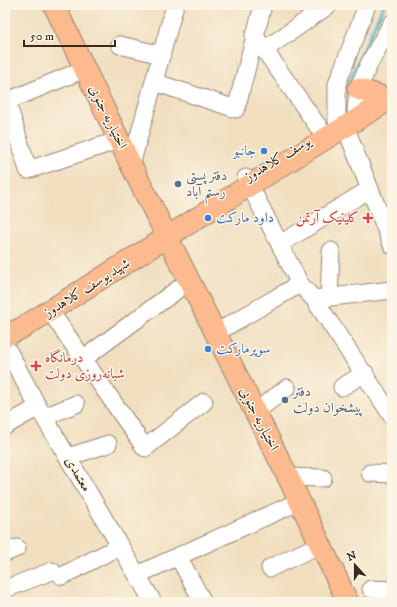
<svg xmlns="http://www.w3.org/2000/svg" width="397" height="607" font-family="'IM FELL DW Pica',Amiri,serif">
  <rect width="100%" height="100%" fill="#fcf5e5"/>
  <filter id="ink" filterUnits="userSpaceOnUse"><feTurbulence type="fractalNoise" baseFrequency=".025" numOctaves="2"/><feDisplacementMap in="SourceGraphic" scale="8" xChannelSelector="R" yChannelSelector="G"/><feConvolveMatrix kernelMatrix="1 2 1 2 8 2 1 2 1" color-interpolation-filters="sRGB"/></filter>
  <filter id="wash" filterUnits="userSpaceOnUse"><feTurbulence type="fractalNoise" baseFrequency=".012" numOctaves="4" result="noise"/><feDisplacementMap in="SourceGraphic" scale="16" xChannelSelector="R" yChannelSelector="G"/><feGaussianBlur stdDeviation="0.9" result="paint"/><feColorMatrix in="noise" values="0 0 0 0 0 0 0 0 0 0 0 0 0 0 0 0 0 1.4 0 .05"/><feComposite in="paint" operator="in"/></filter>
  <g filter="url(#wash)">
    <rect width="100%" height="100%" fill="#f1dfc0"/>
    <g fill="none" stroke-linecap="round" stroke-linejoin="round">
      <path stroke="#49b6c4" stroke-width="3.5" d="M350,79L384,5"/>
    </g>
  </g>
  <g filter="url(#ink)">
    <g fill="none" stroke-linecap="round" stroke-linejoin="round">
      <g stroke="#96846f" stroke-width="19">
        <path id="minor" d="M254,35L322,132
          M120,45L162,55
          M264,50L329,5
          M154,82L236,109L263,5
          M5,95L28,170L119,140
          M5,102L85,69
          M356,111L358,89L370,62L392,23
          M337,122V84L367,5
          M345,126L392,245
          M131,165L175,5
          M246,178L300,284L314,299L392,416
          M280,244L370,189
          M329,297L331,251
          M314,299L392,290
          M50,311L145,448L204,402
          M226,327L300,284
          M5,345L38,407L153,602
          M83,359L189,281
          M342,387L365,373
          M255,412L287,388
          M44,417L76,404
          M5,426L38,407
          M68,457L108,444
          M370,473L392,474
          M288,477L323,478
          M5,553L17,548
          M178,556L203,602
          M270,568L321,544
          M137,575L300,501
          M62,576L120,546
          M5,589L52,571
          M371,589L392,590
          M5,601V602"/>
      </g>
      <g stroke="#96846f" stroke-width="23">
        <path id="major" d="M54,5L131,165L288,477L348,602
          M358,89L380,96
          M5,336L22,328L250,185L392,98"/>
      </g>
      <use href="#minor" stroke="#fff" stroke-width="17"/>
      <use href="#major" stroke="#fcba8e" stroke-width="21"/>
    </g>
  </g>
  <g fill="#3f7fe0" stroke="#fcf5e5" stroke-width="1.5">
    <circle cx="264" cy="151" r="4"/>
    <circle cx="208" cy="218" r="4"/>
    <circle cx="208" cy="349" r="4"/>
  </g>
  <g fill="#5c6f8a" stroke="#fcf5e5" stroke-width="1.5">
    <circle cx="178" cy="184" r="4"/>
    <circle cx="285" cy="400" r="4"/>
  </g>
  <g fill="#e0444e" stroke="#fcf5e5" stroke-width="1.5">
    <path d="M366 212h4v4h4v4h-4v4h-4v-4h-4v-4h4z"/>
    <path d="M34 360h4v4h4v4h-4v4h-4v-4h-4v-4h4z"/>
  </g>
  <g text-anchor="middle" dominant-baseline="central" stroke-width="3" stroke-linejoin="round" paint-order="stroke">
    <g font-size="14" fill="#3b2a1e" stroke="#fcf5e5">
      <text transform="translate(108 117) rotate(64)">اختیاریه جنوبی</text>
      <text transform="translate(278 159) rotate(-31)">یوسف کلاهدوز</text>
      <text transform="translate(87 288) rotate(-32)">شهید یوسف کلاهدوز</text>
      <text transform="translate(259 419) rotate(63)">اختیاریه جنوبی</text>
      <text transform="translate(78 474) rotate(60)">معتمدی</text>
    </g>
    <g font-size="14" fill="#366cbe" stroke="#fcf5e5" text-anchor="start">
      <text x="256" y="151" text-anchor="end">جانبو</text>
      <text x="216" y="218">داود مارکت</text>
      <text x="216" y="349">سوپرمارکت</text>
    </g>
    <g font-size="14" fill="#4e5e75" stroke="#fcf5e5" text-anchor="start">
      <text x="186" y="176">دفتر پستی<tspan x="186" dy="16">رستم آباد</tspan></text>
      <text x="293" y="392">دفتر<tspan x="293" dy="16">پیشخوان دولت</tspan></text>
    </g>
    <g font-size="14" fill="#be3a42" stroke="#fcf5e5" text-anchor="end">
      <text x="359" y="218">کلینیک آرتمن</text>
      <text x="45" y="358" text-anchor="start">درمانگاه<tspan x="45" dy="16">شبانه‌روزی دولت</tspan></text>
    </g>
  </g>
  <rect width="397" height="607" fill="none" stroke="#fcf5e5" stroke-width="20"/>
  <g transform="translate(355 565) rotate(339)" stroke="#fcf5e5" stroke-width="3" paint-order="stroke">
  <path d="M0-3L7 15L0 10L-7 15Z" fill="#3b2a1e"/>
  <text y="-6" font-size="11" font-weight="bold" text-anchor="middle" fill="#3b2a1e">N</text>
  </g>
  <path d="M24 40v6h91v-6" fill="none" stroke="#3b2a1e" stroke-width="2"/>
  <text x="30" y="40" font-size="12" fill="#3b2a1e" stroke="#fcf5e5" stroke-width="3" paint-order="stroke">50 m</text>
</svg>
